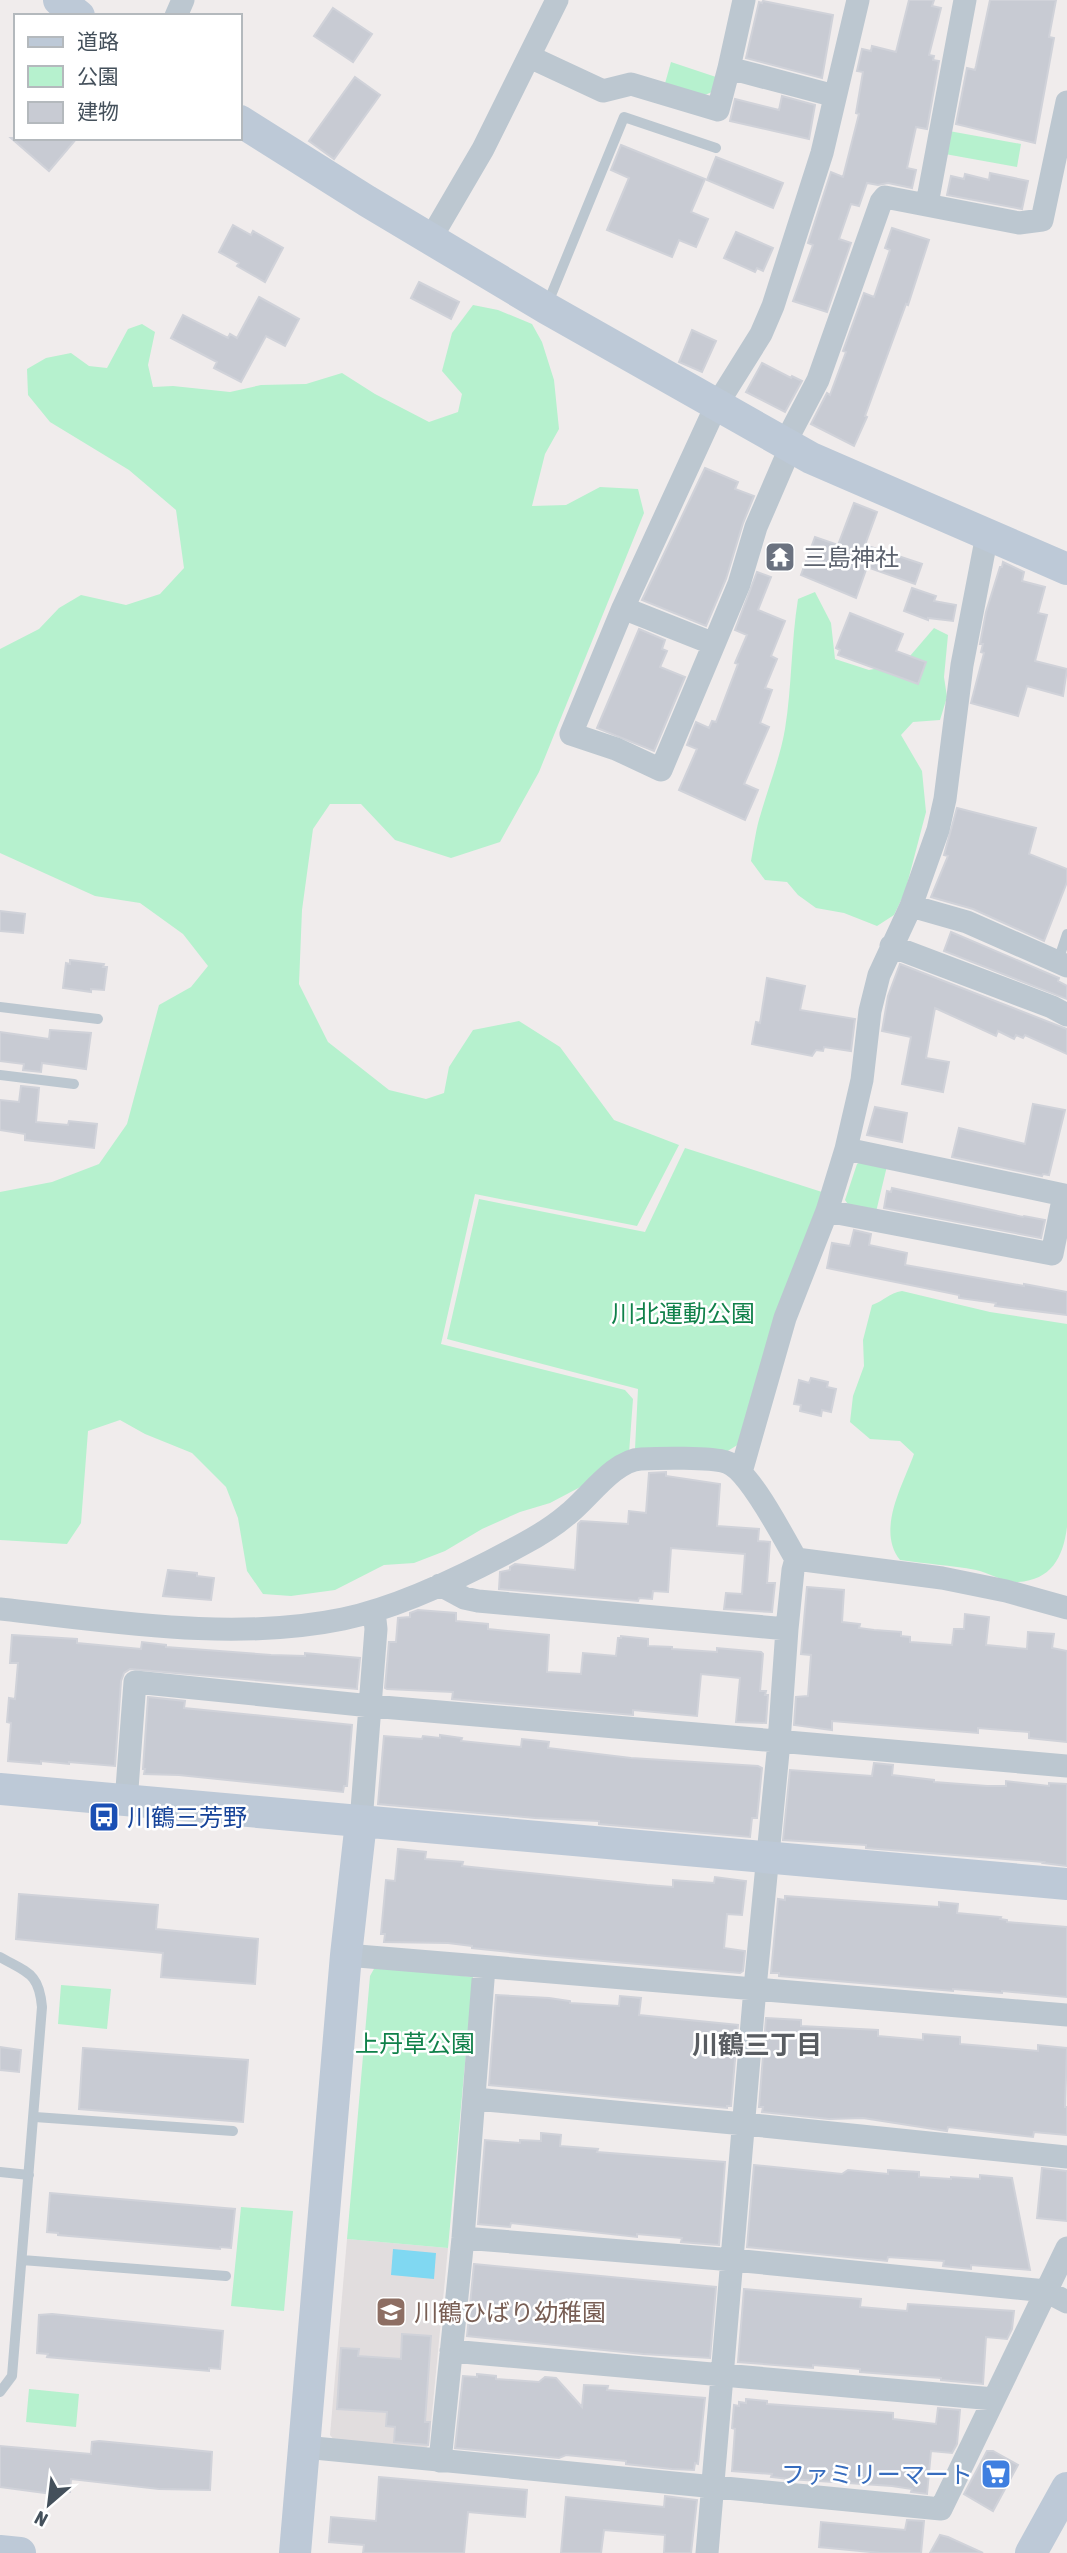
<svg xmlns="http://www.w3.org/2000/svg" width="1067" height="2553" font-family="'Asap Condensed','Noto Sans JP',sans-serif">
  <rect width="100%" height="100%" fill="#f0ecec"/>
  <path fill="#e1ddde" d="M347,2239L448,2248L429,2445L424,2450L335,2441L330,2435Z"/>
  <path fill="#b6f1ce" d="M671,62L716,77L712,92L700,97L664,87Z
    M949,131L1021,144L1017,167L945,154Z
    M473,305L498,310L532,324L542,342L554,380L559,429L545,454L532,506L566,505L600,487L638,489L644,513L539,772L500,842L451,858L395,840L361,804H330L313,829L302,910L299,984L328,1042L389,1090L426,1099L444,1093L449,1067L473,1030L519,1021L560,1047L614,1120L679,1145L637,1226L475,1194L441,1344L625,1390L633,1399L629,1453L586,1484L550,1503L520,1512L482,1529L445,1551L414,1563L384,1565L335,1590L291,1596L263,1594L247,1571L238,1518L226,1487L192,1453L145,1434L120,1420L88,1431L81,1523L67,1544L0,1540V1192L52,1182L99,1164L127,1124L159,1005L191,987L208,966L183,934L140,903L95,896L0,853V649L39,629L59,608L81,595L126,605L160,594L184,568L176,510L129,470L50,422L28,395L27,369L46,358L71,353L89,366L107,368L128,329L142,324L155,332L148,365L153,387L173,386L230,392L261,385L306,384L342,373L375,394L429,422L458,412L462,394L442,371L452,333Z
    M815,592L831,623L835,659L869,670L904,663L934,628L948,635L944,677L947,697L940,720L913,722L901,735L922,771L926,812L905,892L894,915L877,926L844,913L816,908L798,895L787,882L765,880L751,861C754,845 756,828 761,813C769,785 780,758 785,729C792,686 791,642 798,599Z
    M685,1148L822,1192L739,1444L726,1452L635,1449L638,1389L447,1339L479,1199L645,1232Z
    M864,1160L887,1166L876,1212L850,1207L845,1200L857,1164Z
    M902,1291L990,1312L1067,1324V1527C1063,1558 1051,1580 1018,1582C1005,1583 989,1573 976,1570C951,1565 925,1564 900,1560C876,1530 903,1485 914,1454L900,1441L870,1439L850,1422L853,1396L864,1366L863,1340L872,1305C884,1301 889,1293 902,1291Z
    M375,1967L473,1977L448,2248L347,2239L370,1976Z
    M61,1985L111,1989L107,2029L58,2024Z
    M241,2207L293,2211L284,2311L231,2306Z
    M29,2389L79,2394L76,2427L26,2422Z"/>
  <path fill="#80d8f2" d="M393,2249L436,2253L434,2279L391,2275Z"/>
  <path fill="#c8cbd3" stroke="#d0d2d9" stroke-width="2" d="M909,0H934L932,6L941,8L929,55L934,56L933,60L939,61L927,129L916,127L907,168L916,170L912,188L888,183L878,185L867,183L859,206L851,204L839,239L851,243L827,312L793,301L813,245L808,243L831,172L843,177L859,114L856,113L863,72L857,71L862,49L871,51L872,46L896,52Z
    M990,0H1056L1049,37L1054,38L1035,143L956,124L967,68L975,70L976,66Z
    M763,1L833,15L822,78L746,58L759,2L762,3Z
    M333,8L372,34L353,62L314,36Z
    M355,77L380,95L334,159L309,141Z
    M782,96L815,105L809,139L730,121L735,99L779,110Z
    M11,138H77L49,171Z
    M621,145L705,179L691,212L708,219L696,247L679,240L672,257L607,230L629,178L611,170Z
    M716,157L783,183L773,208L707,180Z
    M990,173L1028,181L1022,209L947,195L951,176L964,179L965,174L989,180Z
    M233,225L251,235L253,231L283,248L265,282L237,266L239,263L219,252Z
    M892,228L929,240L908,305L906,304L865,416L867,417L854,446L811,424L827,393L830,395L846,352L843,351L864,293L874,297L890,250L885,248Z
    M736,232L773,248L763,271L757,268L755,272L724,258Z
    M419,282L459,302L451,319L411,298Z
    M259,297L299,319L285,346L266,336L241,382L214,368L217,362L171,338L183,315L228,338L230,334L237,338Z
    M692,330L716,341L702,372L679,362Z
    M762,363L791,378L792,376L802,381L785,412L746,392Z
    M705,468L738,482L735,489L754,496L743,523L726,579L706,626L642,600Z
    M854,503L877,512L865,545L922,564L915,584L867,567L856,598L801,575L815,537L838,545Z
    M1003,562L1024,572L1022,581L1045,587L1038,613L1047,615L1035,661L1067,669L1063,696L1027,686L1018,716L971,703L984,653L981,652L983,644H980L986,612L1000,567H1002Z
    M757,572L771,577L758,610L785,621L771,656L777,659L765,688L772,690L760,723L769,727L744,784L758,790L745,820L679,790L697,749L687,745L696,722L709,728L712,721L716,722L738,664L735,663L747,635L735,630Z
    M912,588L936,596L934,601L956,605L953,621L928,618V620L904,611Z
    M850,613L903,634L896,651L926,662L918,684L838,655L840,650L836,648Z
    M639,629L665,640L662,649L667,651L660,667L685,677L654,751L597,728Z
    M957,808L1036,828L1029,854L1067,869V882L1044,941L973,909L931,897L948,856L944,855Z
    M0,911L25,914L23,933L0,931Z
    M951,932L1059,978L1058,981L1067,986V999L944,951Z
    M70,960L104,964L103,967H107L104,990L91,989V992L63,988L66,963L70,964Z
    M900,964L1067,1029V1054L1025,1035L1023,1038L1016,1035L1014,1039L998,1031L996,1036L935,1008L926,1058L949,1062L943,1092L902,1084L911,1037L882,1031L888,996Z
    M767,978L805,986L800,1010L855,1019L851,1051L824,1047L823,1051L816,1050L812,1056L752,1044L756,1022L760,1023Z
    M50,1030L91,1033L86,1069L42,1063L41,1072L23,1070L24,1064L0,1061V1032L49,1039Z
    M21,1086L39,1088L36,1122L68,1125L69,1121L97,1124L94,1148L25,1140V1134L0,1130V1100L19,1102Z
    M1033,1104L1065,1110L1049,1175L1043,1174L1042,1176L952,1157L959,1128L1025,1144Z
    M875,1107L907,1113L902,1142L867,1135Z
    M892,1188L1023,1217L1024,1216L1045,1220L1041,1238L884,1208L887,1191L891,1192Z
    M854,1230L871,1234L869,1245L907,1253L905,1265L1024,1286V1284L1067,1292V1315L995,1306L996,1303L959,1298V1295L827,1268L832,1243L850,1246Z
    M811,1378L828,1382L827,1387L836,1389L831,1412L822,1410L821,1416L800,1411L801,1405L794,1404L799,1380L809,1383Z
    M666,1472V1476L720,1484L717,1526L759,1529L758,1541L770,1542L767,1583H775L772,1612L724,1609L726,1593L742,1594L745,1554L671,1548L668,1592L653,1591L652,1599L639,1598L638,1601L499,1589L500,1572L510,1570V1567L515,1564L575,1570L578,1524L581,1521L628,1524L629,1511L646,1513L649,1473Z
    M168,1570L197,1573V1576L214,1578L211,1600L163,1596Z
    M807,1587L844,1590L842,1622L860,1624L859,1628L874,1630L901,1632V1636L910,1637V1642L952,1645L954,1629H964L965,1614L989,1617L986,1645L1027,1649L1028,1632L1054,1634L1052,1648L1067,1651V1742L1029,1738V1732L978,1728V1733L832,1721V1730L794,1725L796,1697L808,1696L811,1655L801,1654Z
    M418,1610L456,1613V1621L488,1624V1629L549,1635L547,1672L581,1674L583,1653L616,1656L618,1638H621V1636L648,1639V1646L672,1647V1649L717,1652V1648L761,1652L763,1654L760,1691H766L765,1695H768L766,1723L736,1722L740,1678L701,1674L697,1716L633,1710V1715L452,1699L453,1692L387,1689L385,1688L389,1642H396L398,1618L410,1617V1613Z
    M12,1635L77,1639V1643L141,1649L142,1642L166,1645V1647L271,1655L305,1656V1653L360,1658L357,1687V1689L130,1669L124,1673L121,1681L115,1766L69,1762V1764L41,1761V1764L8,1761L11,1723L7,1722L9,1698L15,1699L18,1663H10Z
    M148,1697L185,1701L184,1708L352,1725L347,1786H344L343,1792L179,1775L144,1774L145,1769H143Z
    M440,1735L462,1738L461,1741L521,1747L522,1739L549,1742L548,1748L631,1758L758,1766L762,1768L757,1818H752L750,1837L599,1824V1821L535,1818L378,1804L384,1736L422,1739L423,1736L440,1738Z
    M874,1763L893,1765L892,1775L934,1780V1782L987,1786H1006V1781L1049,1786V1783L1067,1784V1866L1043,1863L1044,1862L866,1848V1845L783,1840L790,1770L872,1776Z
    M398,1849L426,1852L425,1859L463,1862L462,1866L647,1885L673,1887V1880L714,1883L715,1877L746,1881L742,1915L727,1914L724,1948L745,1951L743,1971L740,1973L546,1956L472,1948V1946L448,1943L384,1942L385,1934H381L386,1880L395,1881Z
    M19,1894L158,1905L156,1929L258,1939L255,1984L161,1977L163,1953L16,1939Z
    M785,1896L939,1907V1902L958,1904L957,1913L1001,1917L1000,1919L1007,1920V1922L1067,1927V1997L1002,1991V1993L953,1989V1991L779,1976V1973H771L778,1899L785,1900Z
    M496,1995L549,1998L570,2001V2003L619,2006L620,1996L641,1998L639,2015L738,2025L731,2106H727V2108L489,2085Z
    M766,2018L801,2020V2026L878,2030V2036L923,2040V2034L960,2037V2044L984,2046L1038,2051V2045L1067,2048L1065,2107H1067V2135L1034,2132L1033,2137L948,2127L947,2131L863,2118L829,2119L762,2112L763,2107H759Z
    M0,2047L21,2050L19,2072L0,2070Z
    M83,2048L248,2060L243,2122L79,2109Z
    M541,2133L561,2135L560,2146L598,2149L597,2152L725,2162L719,2245L681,2242L682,2238L637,2234V2237L511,2223L510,2227L478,2224L485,2140L520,2143V2140L541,2141Z
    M754,2165L842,2174L848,2170L888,2174V2170L919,2172V2177L951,2179V2177L980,2179V2175L1012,2178L1030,2270L971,2265V2269L943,2266L944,2261L888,2257L887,2261L747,2247Z
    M1042,2168L1067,2171V2221L1037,2218Z
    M50,2193L235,2209L231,2248L220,2247V2249L58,2235V2233L47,2232Z
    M474,2264L716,2287L710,2358L643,2354L467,2336Z
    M744,2289L861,2299L860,2307L907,2311L908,2304L1014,2311L1012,2329L1007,2339L986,2337L983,2384L941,2380V2378L860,2372V2369L813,2365V2368L738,2362Z
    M52,2314L223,2331L220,2369L209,2368V2371L47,2357L48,2354L37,2353L39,2315Z
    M402,2334L431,2336L425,2422H430L428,2445L394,2442L395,2427L386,2426L387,2412L337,2409L341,2348L359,2349L358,2356L401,2359Z
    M477,2374L496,2376V2379L539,2382L545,2377L556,2378L582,2407L584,2385L608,2386L607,2390L705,2398L698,2464L695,2463L694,2470L672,2469L626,2464V2461L566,2455L559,2458L455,2448L463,2376L477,2377Z
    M746,2399L767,2401V2404L893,2413V2419L936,2424L938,2408L960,2410L957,2444L952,2453L931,2451L927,2494L911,2492L912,2489L892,2486L789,2479L771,2477L772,2474L732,2471L735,2429L732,2428L734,2405L739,2406V2402L746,2403Z
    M99,2441L212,2452L210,2490L159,2489L71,2479L70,2492L53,2491V2494L0,2487V2446L91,2454L92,2442Z
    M987,2451H993L1018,2465L993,2511L964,2494Z
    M379,2477L527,2490L525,2517L468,2512L464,2553H363L364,2545L329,2542L331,2517L376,2521Z
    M665,2496L697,2500L691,2553H664L665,2535L604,2530L601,2553H561L566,2497L664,2507Z
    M907,2520L924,2521L921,2553H881L819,2547L821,2522L905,2530Z
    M940,2535L948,2537L983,2553H930Z"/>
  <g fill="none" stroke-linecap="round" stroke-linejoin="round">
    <path stroke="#bcc7d0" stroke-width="10" d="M547,305L624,117L716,148
      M1058,961L1067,934
      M0,1007L98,1019
      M0,1075L74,1084
      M0,1957C28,1973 39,1973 42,2007L12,2376L0,2392
      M35,2117L233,2131
      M0,2172L29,2175
      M22,2260L226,2276"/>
    <path stroke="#bcc7d0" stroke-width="23" d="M176,16L183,0
      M530,57L603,91L631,84L718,110L729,68L835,96
      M729,68L744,0
      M927,204L965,0
      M431,238L483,149L557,0
      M785,443L818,380L881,202L885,197L1019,223L1042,220L1067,102
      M791,446L756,527L739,584L714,644L623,608L716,406L761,334L773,306L822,153L858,0
      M623,608L571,734L616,749L661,770L714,644
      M911,906L967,922L1067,966
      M891,946L1052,1007L1067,1015
      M827,1211L1052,1254L1064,1195L846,1149
      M741,1472L785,1318L827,1211L846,1149L862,1080L870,1011L879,975L911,906L938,830L945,799L962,665L987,535
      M440,1585L464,1598L478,1601L787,1629
      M0,1609C111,1621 232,1642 343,1619C401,1607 470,1573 523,1544C538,1536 554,1526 567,1515C588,1499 614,1460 641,1459C659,1458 711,1457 726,1462C749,1469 783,1537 796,1559L942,1578L1006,1591L1067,1608
      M126,1802L135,1682L371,1706L1067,1766
      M361,1822L376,1629L374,1611
      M346,1955L1067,2015
      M475,2099L744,2124L1067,2157
      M463,2238L733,2260L1046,2291L1067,2302
      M451,2351L994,2399
      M304,2447L941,2509L1067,2248
      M440,2461L463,2238L484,1967
      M707,2553L755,1988L779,1742L787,1629L793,1570L796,1559"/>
    <path stroke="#bdc9d7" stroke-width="32" d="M59,0L79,16
      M240,121L367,201L546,308L811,458L1067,569
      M0,1789L1067,1884
      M0,2551L20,2553
      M295,2553L346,1955L361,1822
      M1031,2553L1067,2488"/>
  </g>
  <defs>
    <g id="temple-square" transform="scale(1.575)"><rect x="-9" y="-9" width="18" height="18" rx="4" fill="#6b7280" stroke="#fff"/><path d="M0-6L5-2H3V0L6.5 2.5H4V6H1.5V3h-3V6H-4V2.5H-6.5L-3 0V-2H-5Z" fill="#fff"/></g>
    <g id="bus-square" transform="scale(1.575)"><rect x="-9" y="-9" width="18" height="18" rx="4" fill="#1a4fb4" stroke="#fff"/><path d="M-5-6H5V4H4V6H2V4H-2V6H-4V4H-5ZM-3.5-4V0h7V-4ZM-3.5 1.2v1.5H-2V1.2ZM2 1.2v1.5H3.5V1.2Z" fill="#fff"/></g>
    <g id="school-square" transform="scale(1.575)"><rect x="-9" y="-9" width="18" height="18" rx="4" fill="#8d6e63" stroke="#fff"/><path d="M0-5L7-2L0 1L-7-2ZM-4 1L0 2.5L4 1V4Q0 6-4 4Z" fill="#fff"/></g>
    <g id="supermarket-square" transform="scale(1.575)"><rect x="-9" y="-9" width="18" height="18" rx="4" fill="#3f7fe0" stroke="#fff"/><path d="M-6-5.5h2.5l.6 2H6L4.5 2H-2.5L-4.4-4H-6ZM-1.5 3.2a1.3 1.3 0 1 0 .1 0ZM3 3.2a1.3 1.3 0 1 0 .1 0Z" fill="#fff"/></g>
  </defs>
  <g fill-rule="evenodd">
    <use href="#temple-square" x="780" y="557"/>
    <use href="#bus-square" x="104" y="1817"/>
    <use href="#school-square" x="391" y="2312"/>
    <use href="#supermarket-square" x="996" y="2474"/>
  </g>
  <g text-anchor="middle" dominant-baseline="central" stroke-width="5" stroke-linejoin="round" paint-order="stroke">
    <g font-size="24" fill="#5b616d" stroke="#fff" text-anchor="start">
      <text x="803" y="557">三島神社</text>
    </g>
    <g font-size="24" fill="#10814a" stroke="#fff">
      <text x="683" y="1313">川北運動公園</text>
      <text x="415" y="2043">上丹草公園</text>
    </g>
    <g font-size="24" fill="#164399" stroke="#fff" text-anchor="start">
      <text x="127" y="1817">川鶴三芳野</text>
    </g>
    <g font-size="24" fill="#785e54" stroke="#fff" text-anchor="start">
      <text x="414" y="2312">川鶴ひばり幼稚園</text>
    </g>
    <g font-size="24" fill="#366cbe" stroke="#fff" text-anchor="end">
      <text x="973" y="2474">ファミリーマート</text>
    </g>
    <g font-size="26" font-weight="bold" fill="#595d62" stroke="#fff">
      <text x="757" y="2045">川鶴三丁目</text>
    </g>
  </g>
  <rect x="14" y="14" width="228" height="126" fill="#ffffff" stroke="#b4b9bd" stroke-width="2"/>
  <rect x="28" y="37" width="35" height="10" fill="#bdc9d7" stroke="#b4b9bd" stroke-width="2"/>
  <text x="77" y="49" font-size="21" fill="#44505b">道路</text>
  <rect x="28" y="66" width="35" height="21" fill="#b6f1ce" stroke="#b4b9bd" stroke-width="2"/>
  <text x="77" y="84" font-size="21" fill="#44505b">公園</text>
  <rect x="28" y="102" width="35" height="21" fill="#c8cbd3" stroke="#b4b9bd" stroke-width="2"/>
  <text x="77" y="119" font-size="21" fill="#44505b">建物</text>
  <g transform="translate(49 2504) rotate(208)" stroke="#ffffff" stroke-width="5" paint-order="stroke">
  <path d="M0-5L12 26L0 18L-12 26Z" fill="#44505b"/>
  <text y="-10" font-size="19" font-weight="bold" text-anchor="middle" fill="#44505b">N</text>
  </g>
</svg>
